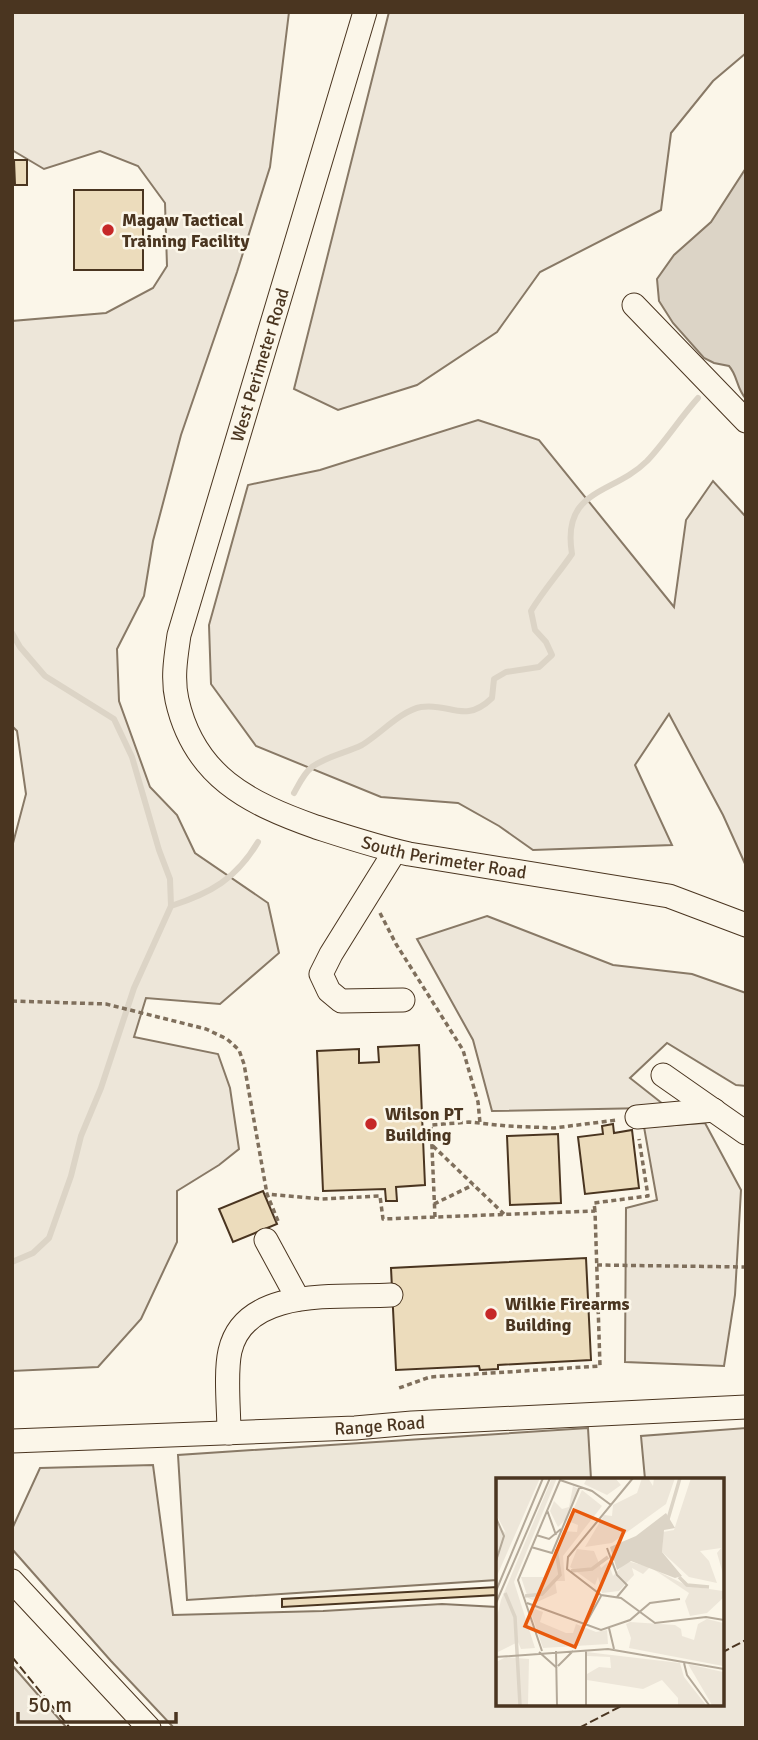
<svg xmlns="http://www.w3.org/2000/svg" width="758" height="1740" viewBox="0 0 758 1740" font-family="Signika,sans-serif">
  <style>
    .green { fill: #ede6d9; stroke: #887966; stroke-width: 2 }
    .parking { fill: #ede7d9; stroke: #887966; stroke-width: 2 }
    .water { fill: #dcd4c6; stroke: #887966; stroke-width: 2 }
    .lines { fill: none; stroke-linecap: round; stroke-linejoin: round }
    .stream { stroke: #dcd4c6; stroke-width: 6 }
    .building { fill: #ecdcbc; stroke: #4a3520; stroke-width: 2 }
    .minor-casing { stroke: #4a3520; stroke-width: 25 }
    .path { stroke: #7f6f5c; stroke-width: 3.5; stroke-dasharray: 5 3.5; stroke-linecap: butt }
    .minor { stroke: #fbf6e9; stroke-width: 23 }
    .fence { stroke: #4a3520; stroke-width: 2; stroke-dasharray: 9 3.5; stroke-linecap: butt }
    .poi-dot { fill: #c62828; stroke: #fbf6e9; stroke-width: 2.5 }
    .labels { text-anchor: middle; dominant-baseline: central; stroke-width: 5; stroke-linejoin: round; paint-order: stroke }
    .poi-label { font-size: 18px; font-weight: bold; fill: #4a3520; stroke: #fbf6e9; text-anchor: start }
    .street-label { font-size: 18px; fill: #4a3520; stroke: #fbf6e9 }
    .inset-river { fill: none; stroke: #dcd4c6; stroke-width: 3.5 }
    .inset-road { fill: none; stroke: #b4a999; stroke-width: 2 }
    .view { fill: #e8590c; fill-opacity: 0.15; stroke: #e8590c; stroke-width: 3.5 }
    .inset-edge { fill: none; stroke: #4a3520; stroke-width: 3.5 }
  </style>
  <rect width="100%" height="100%" fill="#fbf6e9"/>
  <!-- green -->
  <path class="green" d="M12 12H289L270 167 237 272 181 435 153 541 144 596 117 649 119 701 150 787 177 815 195 853 268 903 279 953 220 1004 146 998 134 1037 218 1054 230 1088 239 1149 219 1165 177 1191V1242L141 1319 98 1367 12 1371V847L26 794 17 731 12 726V321L106 313 153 288 167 266 165 203 138 166 100 151 44 169 12 150Z
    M389 12H746V53L713 81 671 133 661 210 540 272 497 332 417 385 338 410 294 389Z
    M478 420 539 440 674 607 686 520 713 481 746 517V866L723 815 669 714 635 765 672 845 533 850 499 826 458 803 381 797 256 746 211 684 209 625 248 485 320 470Z
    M487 916 613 965 692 974 746 993V1086L736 1085 667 1043 630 1078 663 1104 649 1108 492 1111 473 1040 417 939Z
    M705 1123 741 1190 735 1295 724 1366 625 1362 626 1208 657 1200 644 1127Z
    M746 1428V1728H174L111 1661 12 1549V1529L40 1468 153 1465 173 1615 323 1611 442 1604 497 1607V1703H721V1479H645L641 1436Z
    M12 1665 67 1728H12Z"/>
  <!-- parking -->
  <path class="parking" d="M588 1428 591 1479H497V1580L187 1600 178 1455Z"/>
  <!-- water -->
  <path class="water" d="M746 168V399C736 388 738 376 729 366L714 363 704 358 673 323 659 301 657 279 674 255 711 222Z"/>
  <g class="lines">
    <!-- stream -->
    <path class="stream" d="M12 633 20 647 45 676 114 719 132 757 159 850 170 879 171 906 134 988 101 1088 81 1136 71 1176 49 1238 33 1253 12 1262
      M294 793C299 784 304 773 312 767 327 756 346 753 362 745 379 735 402 710 421 707 450 702 464 725 492 698L494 679 506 672 539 667 552 655 546 642 535 630 531 611C543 591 559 573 572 554 561 488 613 495 647 461 665 442 680 418 698 398
      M171 906C211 893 236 879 258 842"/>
  </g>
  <!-- building -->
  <path class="building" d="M14 160H27V185H15Z
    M74 190H143V270H74Z
    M419 1045 425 1185 396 1187 397 1201H386L385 1189 323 1191 317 1051 359 1049V1063L379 1062 378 1047Z
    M613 1124 614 1133 632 1130 639 1188 585 1194 578 1137 603 1134 602 1126Z
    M558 1134 561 1203 510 1205 507 1136Z
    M263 1191 277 1224 233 1242 219 1209Z
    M586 1258 591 1360 498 1365V1369L480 1370 479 1366 396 1370 391 1268Z
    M497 1587V1595L282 1607V1599Z"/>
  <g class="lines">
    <!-- minor casing -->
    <g class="minor-casing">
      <g id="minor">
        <path id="s1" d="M365 12 179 635C176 656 172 678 177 700 194 776 248 803 316 827 347 837 377 847 409 854L669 896 746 925"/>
        <path d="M634 305 746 421"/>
        <path d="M395 851 331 954 321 974 329 991 341 1001 403 1000"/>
        <path d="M663 1075 746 1133"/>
        <path d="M637 1117 714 1110"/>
        <path d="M266 1240 298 1299"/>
        <path d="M229 1433C229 1410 225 1373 230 1351 245 1286 339 1298 391 1295"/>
        <path id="s2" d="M12 1441 355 1428 412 1423 746 1407"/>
        <path d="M12 1581 149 1728"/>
      </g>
    </g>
    <!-- path -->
    <path class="path" d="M380 913 396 944 463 1050 478 1102 480 1123
      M12 1001 106 1004 206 1029 227 1039 239 1050 244 1064 267 1194
      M433 1146 504 1214
      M434 1204 473 1185
      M595 1211 594 1203 648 1196 639 1139
      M435 1217 431 1125 469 1122 507 1126 554 1128 617 1120
      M278 1221 267 1194 321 1199 380 1196 383 1219 595 1211 600 1366 430 1377 399 1388
      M597 1265 746 1267"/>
    <!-- minor -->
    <use href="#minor" class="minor"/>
    <!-- fence -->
    <path class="fence" d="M721 1653 746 1640
      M12 1657 70 1728
      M579 1728 627 1703"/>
  </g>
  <!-- markers -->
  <g class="poi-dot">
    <circle cx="108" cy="230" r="7"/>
    <circle cx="371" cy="1124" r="7"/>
    <circle cx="491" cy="1314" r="7"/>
  </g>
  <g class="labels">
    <!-- poi labels -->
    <g class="poi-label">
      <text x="122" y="220">Magaw Tactical<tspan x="122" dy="21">Training Facility</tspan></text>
      <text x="385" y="1114">Wilson PT<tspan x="385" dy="21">Building</tspan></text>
      <text x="505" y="1304">Wilkie Firearms<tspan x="505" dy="21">Building</tspan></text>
    </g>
    <!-- street labels -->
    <g class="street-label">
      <text transform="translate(260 365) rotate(-73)">West Perimeter Road</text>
      <text stroke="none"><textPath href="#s1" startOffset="1046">South Perimeter Road</textPath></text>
      <text stroke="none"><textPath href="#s2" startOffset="368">Range Road</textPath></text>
    </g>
  </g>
  <!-- overview -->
  <g transform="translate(496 1478)">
    <rect width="228" height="228" fill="#fbf6e9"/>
    <path d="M0 0H44L0 100V46L10 55 0 36ZM56 0H61L18 104 39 170 25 171 22 164 2 174 0 143 5 122ZM91 0H119L125 7 111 17 88 6ZM146 0H152L157 8 158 0H179L170 26 116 65 89 69 108 37 116 38 117 27 141 15ZM195 0H227V96L221 75 225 70 204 73 213 83 221 105 193 99 166 74 167 54 178 52ZM77 8 82 11 69 42 62 49 54 33 58 23 66 31 73 29ZM86 12 106 28 67 78 69 103H59L61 115 41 124 32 120 25 99H50L67 53 81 54 82 47 72 43ZM81 71 98 73 105 90 112 84 117 98 131 83 154 89 147 96 136 90 138 97 123 113 106 115 102 99 99 107 74 89ZM157 91 192 108 227 113V120L211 135 194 138 189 123 193 115ZM39 131 47 134 44 144 70 155H77L80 146 100 154 111 152 112 166 47 170 35 135ZM211 141 227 145V188L133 170 135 160 130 146 134 144 179 147 185 151 186 158 198 162 202 146ZM90 174 184 185 188 199 210 227H182V220L166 202 147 211 91 202V196L103 189 115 190 114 179 91 178ZM10 179 33 181 32 227H0V184ZM192 186 227 194V227H216Z" fill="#ede6d9"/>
    <path d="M170 35 179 50 168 52 166 74 186 98 179 100 135 83 121 92 114 69 140 58Z" fill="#dcd4c6"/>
    <path class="inset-river" d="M172 41 184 0M75 93 96 91 112 79M183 99 191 107 213 109M9 115 19 139 24 227M29 118 46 116 64 97 60 71"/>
    <path class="inset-road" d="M137 0 72 79 71 91 105 117 125 120 159 145 210 139 228 142M51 32 60 57M0 40 8 58 0 83M40 57 53 61 65 51M35 69 56 75 84 8M111 70 121 97 131 107 121 119M0 113 47 0M0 125 54 0M31 125 105 152 134 142 154 125 184 121M89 147 105 118M113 150 118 171M46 173 22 102 64 2 96 13 115 27M60 173 61 227M43 174 61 190M0 179 112 171 228 191M188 185 191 197 213 227M62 188 77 173M90 227V173"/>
    <path class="view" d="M78 32 128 53 79 169 29 148Z"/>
    <rect width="228" height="228" class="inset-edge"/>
  </g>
  <!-- border -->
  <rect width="758" height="1740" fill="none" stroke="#4a3520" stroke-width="28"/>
  <!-- scale -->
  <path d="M18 1712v10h158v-10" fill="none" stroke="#4a3520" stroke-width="3.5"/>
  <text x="28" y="1712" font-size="21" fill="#4a3520" stroke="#fbf6e9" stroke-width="5" paint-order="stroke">50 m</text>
</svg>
